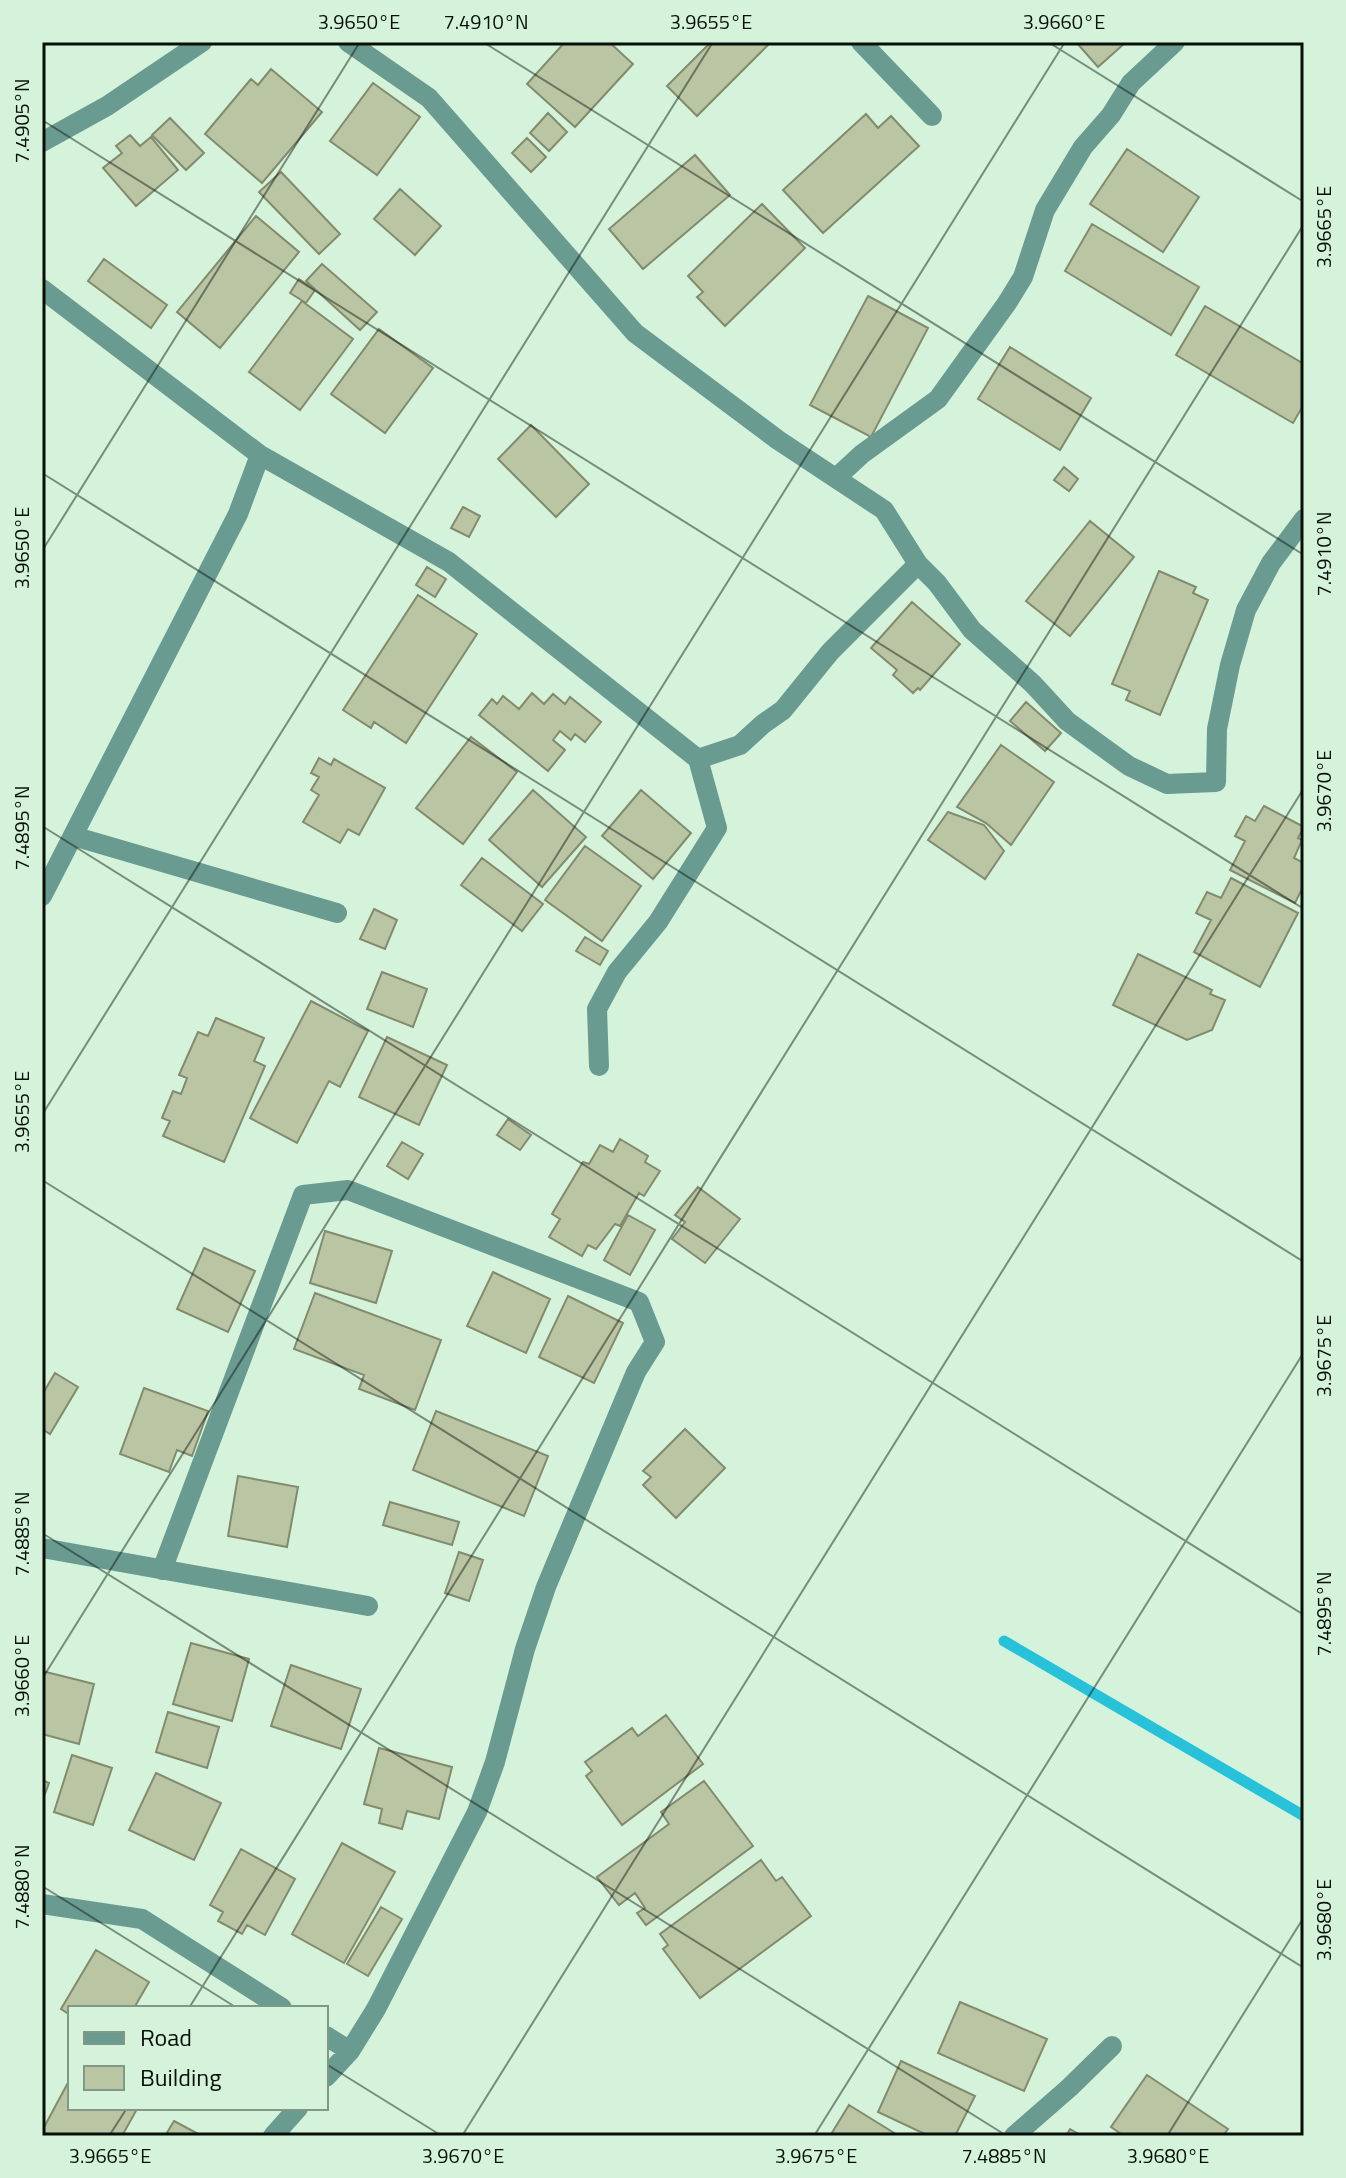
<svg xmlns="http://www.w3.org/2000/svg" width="1346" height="2178" viewBox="0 0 1346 2178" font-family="'Titillium Web',sans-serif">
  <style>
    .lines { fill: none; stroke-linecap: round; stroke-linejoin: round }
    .stream { stroke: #27c2d9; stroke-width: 11 }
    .building { fill: #bac5a4; stroke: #828c6d; stroke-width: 2 }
    .minor { stroke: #699b91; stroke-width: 20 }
    .ticks { fill: none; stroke: #060f08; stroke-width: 2; stroke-opacity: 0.45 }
    .neatline { fill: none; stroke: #060f08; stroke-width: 3 }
    .ticks-label { font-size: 20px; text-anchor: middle; fill: #060f08 }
  </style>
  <rect width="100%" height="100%" fill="#d4f3da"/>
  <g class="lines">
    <!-- stream -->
    <path class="stream" d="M1004 1641 1304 1816"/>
  </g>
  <!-- building -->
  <path class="building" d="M565 42H609L633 64 575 127 527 84Z
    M711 42H771L697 116 667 86Z
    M1076 42H1126L1098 67Z
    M271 69 322 112 262 183 205 134 251 79 258 85Z
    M373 83 420 117 377 175 330 141Z
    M548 113 567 132 549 151 530 133Z
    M866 114 878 128 891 116 919 146 823 233 783 190Z
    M170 118 204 153 186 170 152 135Z
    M130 135 140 146 151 137 178 170 136 206 103 168 122 153 116 146Z
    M527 138 546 157 531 172 512 153Z
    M1127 149 1199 197 1163 252 1090 204Z
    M695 155 730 195 643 269 609 229Z
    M281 172 340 234 319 254 259 192Z
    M400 189 441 226 415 255 374 219Z
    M762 204 805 248 725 326 697 297 703 292 688 276Z
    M256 216 299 252 220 348 177 312Z
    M1092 224 1199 287 1171 335 1065 271Z
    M104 259 167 305 151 328 88 281Z
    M322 264 377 312 360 330 306 281Z
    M299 279 315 290 306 303 290 293Z
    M868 296 928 328 871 437 810 405Z
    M302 301 353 339 300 410 249 372Z
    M1205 306 1304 364V404L1293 423 1176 355Z
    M379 329 433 368 385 433 331 394Z
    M1010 347 1091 398 1060 450 978 399Z
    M531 425 589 484 556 517 498 459Z
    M1064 467 1078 479 1069 491 1054 480Z
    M463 507 480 516 469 537 451 528Z
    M1090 521 1134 557 1070 636 1026 601Z
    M427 567 446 579 435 597 416 585Z
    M1159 571 1196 587 1193 593 1208 600 1160 715 1126 700 1130 691 1112 684Z
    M418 595 477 634 406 743 374 722 371 728 343 710Z
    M912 602 960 644 920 690 918 688 913 693 893 675 897 670 871 648Z
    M532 693 544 704 553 694 565 704 570 697 601 722 585 742 575 734 571 740 560 731 553 740 565 750 548 771 479 715 492 699 497 704 503 696 519 709Z
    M1026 702 1061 733 1045 751 1010 721Z
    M471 737 517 772 463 844 416 808Z
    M1001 745 1054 782 1011 845 986 823 957 807Z
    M319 758 331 765 334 759 385 788 359 835 348 829 340 843 303 822 319 795 311 790 319 777 311 773Z
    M533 790 586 837 542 887 489 840Z
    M641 790 691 833 653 879 602 836Z
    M1264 806 1304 827 1298 838 1302 840 1294 858 1304 863V885L1295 903 1230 870 1245 841 1235 836 1246 816 1255 821Z
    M948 812 984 825 1004 851 985 879 928 840Z
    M585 846 641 886 602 941 545 900Z
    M482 858 543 904 522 931 461 885Z
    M1231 878 1298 913 1260 987 1194 952 1211 920 1196 913 1207 892 1221 898Z
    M374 909 397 920 385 949 360 939Z
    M585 937 608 951 600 965 576 951Z
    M1138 954 1212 990 1210 994 1225 1000 1212 1030 1187 1040 1113 1005Z
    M382 972 427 989 413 1027 367 1009Z
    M311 1001 368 1031 340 1087 329 1081 297 1143 250 1118Z
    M216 1018 264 1038 254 1061 265 1066 224 1162 163 1136 170 1121 162 1118 173 1091 181 1094 187 1078 179 1075 198 1032 208 1036Z
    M387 1037 447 1065 419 1125 359 1097Z
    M508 1119 531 1135 520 1150 497 1135Z
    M620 1139 648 1156 645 1162 660 1171 644 1196 639 1193 620 1226 615 1224 596 1249 588 1245 582 1256 549 1237 560 1219 552 1214 583 1162 589 1164 600 1145 613 1152Z
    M402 1142 423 1154 408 1179 387 1166Z
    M698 1187 740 1219 705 1263 672 1239 685 1222 675 1215Z
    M628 1215 655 1230 630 1275 604 1260Z
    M325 1231 392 1251 376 1303 310 1283Z
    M204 1248 255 1271 228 1332 177 1309Z
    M493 1272 550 1299 526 1353 467 1326Z
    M315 1293 441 1340 415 1410 359 1389 364 1375 294 1349Z
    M568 1296 623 1323 594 1383 539 1357Z
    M55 1373 78 1387 50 1434 42 1429V1395Z
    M144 1388 208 1411 192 1456 177 1450 169 1472 120 1454Z
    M436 1411 548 1456 524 1516 413 1470Z
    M685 1429 725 1468 676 1518 643 1485 651 1477 643 1471Z
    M238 1476 298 1487 287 1547 228 1536Z
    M390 1502 459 1522 452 1545 383 1525Z
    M459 1552 483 1560 469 1601 445 1593Z
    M191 1643 249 1659 232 1721 173 1704Z
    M291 1665 361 1689 341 1749 271 1726Z
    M42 1671 94 1684 79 1744 42 1734Z
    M168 1712 219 1727 207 1768 156 1752Z
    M666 1715 703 1764 622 1825 586 1776 592 1771 585 1762 632 1728 638 1736Z
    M379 1748 452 1767 439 1819 407 1811 402 1829 379 1823 382 1809 364 1804Z
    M72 1755 112 1768 93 1825 54 1812Z
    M156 1773 221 1803 194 1860 129 1830Z
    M42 1780 49 1783 42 1802Z
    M704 1781 753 1846 646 1925 637 1913 645 1908 635 1893 619 1905 597 1877 669 1824 661 1812Z
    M342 1843 395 1872 344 1963 292 1934Z
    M241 1849 295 1879 265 1935 247 1925 242 1934 218 1921 223 1912 210 1905Z
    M761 1860 776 1881 782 1877 811 1916 700 1998 663 1949 668 1945 660 1934Z
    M381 1907 402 1919 368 1976 347 1964Z
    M96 1950 149 1982 134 2008H70V2015L61 2009Z
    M960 2002 1047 2039 1024 2091 938 2053Z
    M901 2061 975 2096 955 2136H929L878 2112Z
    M1147 2075 1228 2129 1223 2136H1124L1111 2127Z
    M70 2079V2108L137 2109 122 2136H50L42 2131Z
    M849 2105 899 2136H830Z
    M174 2121 202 2136H165Z
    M1070 2129 1082 2136H1066Z"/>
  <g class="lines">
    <!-- minor -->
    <path class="minor" d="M348 42 429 98 635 333 778 440 884 510 918 564 830 652 783 710 763 724 740 745 698 759
      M861 42 932 116
      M42 142 107 106 202 42
      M42 289 260 455 449 562 698 759 717 828 658 922 617 972 597 1009 599 1066
      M836 478 862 454 938 399 1007 303 1023 277 1045 210 1083 147 1111 115 1131 83 1175 42
      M918 564 937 583 972 630 1033 684 1067 721 1129 766 1167 784 1216 782 1217 729 1230 665 1246 610 1271 563 1304 519
      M73 836 337 913
      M42 896 238 514 260 455
      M42 1548 368 1606
      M162 1570 303 1195 348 1190 639 1302 655 1342 636 1372 546 1587 525 1649 495 1762 477 1812 376 2009 350 2051 326 2077
      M42 1904 142 1919 282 2008
      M326 2036 350 2051
      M273 2136 298 2108
      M1014 2136 1069 2088 1112 2046"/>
  </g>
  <!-- ticks -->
  <path class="ticks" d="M483 42 1304 555M1048 42 1304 202M42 120 1304 909M42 473 1304 1262M42 551 360 42M42 826 1304 1615M42 1115 713 42M42 1180 1304 1968M42 1533 1007 2136M42 1679 1065 42M42 1886 237 2008M189 2008 1304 224M326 2064 442 2136M109 2136 127 2108M462 2136 1304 788M814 2136 1304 1352M1167 2136 1304 1917"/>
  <!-- border -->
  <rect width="1346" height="2178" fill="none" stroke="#d4f3da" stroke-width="88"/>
  <!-- legend -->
  <rect x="68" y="2006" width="260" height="104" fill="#d4f3da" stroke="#829886" stroke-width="2"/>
  <rect x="84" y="2032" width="40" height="12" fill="#699b91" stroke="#829886" stroke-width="2"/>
  <text x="140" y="2046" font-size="24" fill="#060f08">Road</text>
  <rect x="84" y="2066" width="40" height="24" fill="#bac5a4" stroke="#829886" stroke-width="2"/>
  <text x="140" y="2086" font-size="24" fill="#060f08">Building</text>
  <rect x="44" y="44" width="1258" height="2090" class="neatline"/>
  <g class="ticks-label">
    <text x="359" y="29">3.9650°E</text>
    <text x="486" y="29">7.4910°N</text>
    <text x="711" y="29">3.9655°E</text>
    <text x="1064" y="29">3.9660°E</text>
    <text transform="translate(22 121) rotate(-90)" y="7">7.4905°N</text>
    <text transform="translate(1324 227) rotate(-90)" y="7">3.9665°E</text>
    <text transform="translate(22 548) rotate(-90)" y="7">3.9650°E</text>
    <text transform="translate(1324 554) rotate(-90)" y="7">7.4910°N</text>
    <text transform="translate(1324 791) rotate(-90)" y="7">3.9670°E</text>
    <text transform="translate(22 828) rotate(-90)" y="7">7.4895°N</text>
    <text transform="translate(22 1112) rotate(-90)" y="7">3.9655°E</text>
    <text transform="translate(1324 1356) rotate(-90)" y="7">3.9675°E</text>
    <text transform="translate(22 1534) rotate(-90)" y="7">7.4885°N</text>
    <text transform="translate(1324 1614) rotate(-90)" y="7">7.4895°N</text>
    <text transform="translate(22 1676) rotate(-90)" y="7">3.9660°E</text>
    <text transform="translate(22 1887) rotate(-90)" y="7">7.4880°N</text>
    <text transform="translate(1324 1920) rotate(-90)" y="7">3.9680°E</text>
    <text x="110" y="2163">3.9665°E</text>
    <text x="463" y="2163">3.9670°E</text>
    <text x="816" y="2163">3.9675°E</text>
    <text x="1004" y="2163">7.4885°N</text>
    <text x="1168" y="2163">3.9680°E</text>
  </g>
</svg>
